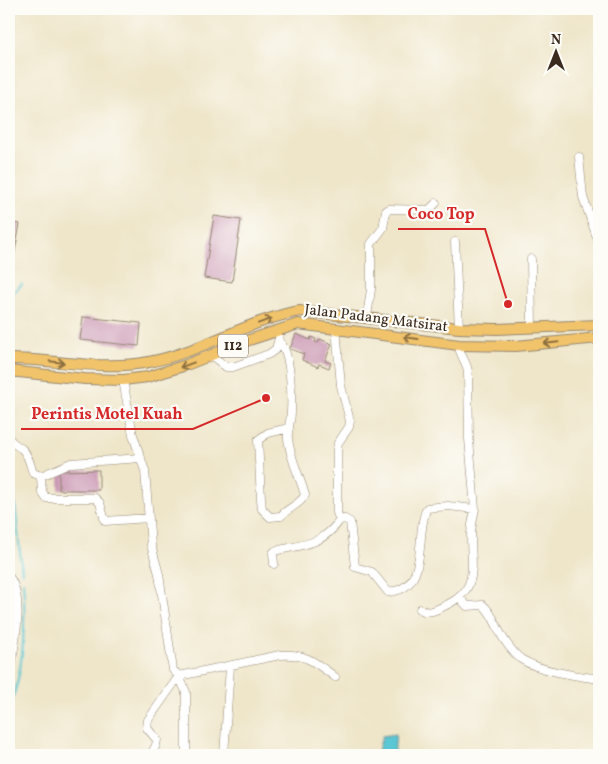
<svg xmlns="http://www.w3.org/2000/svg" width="608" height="764" viewBox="0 0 608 764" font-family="Vollkorn,serif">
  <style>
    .water { fill: #5bc7d4; stroke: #4b7879 }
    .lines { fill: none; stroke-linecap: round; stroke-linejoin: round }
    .stream { stroke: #5bc7d4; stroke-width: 2 }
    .building { fill: #c994b2 }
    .minor-casing { stroke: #958874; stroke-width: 9 }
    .major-casing { stroke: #958874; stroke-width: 12 }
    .minor { stroke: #fff; stroke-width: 8 }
    .major { stroke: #f1c36a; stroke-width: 10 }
    .oneway { stroke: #8d6f40 }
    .labels { text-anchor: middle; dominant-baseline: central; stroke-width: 4.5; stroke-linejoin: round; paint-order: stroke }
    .shield { fill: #fdfcf7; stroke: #75695f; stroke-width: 1 }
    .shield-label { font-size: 14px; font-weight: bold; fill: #3b2a1e }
    .street-label { font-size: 15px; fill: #3b2a1e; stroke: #fdfcf7 }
    .leader { fill: none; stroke: #d62828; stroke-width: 2 }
    .callout-dot { fill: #d62828; stroke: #fdfcf7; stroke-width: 2 }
    .callout-label { font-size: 16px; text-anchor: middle; font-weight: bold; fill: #d62828; stroke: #fdfcf7; stroke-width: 4.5; stroke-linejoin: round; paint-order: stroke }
  </style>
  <rect width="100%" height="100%" fill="#fdfcf7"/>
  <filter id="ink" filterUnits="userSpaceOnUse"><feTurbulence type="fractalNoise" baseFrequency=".02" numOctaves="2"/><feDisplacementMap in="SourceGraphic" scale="10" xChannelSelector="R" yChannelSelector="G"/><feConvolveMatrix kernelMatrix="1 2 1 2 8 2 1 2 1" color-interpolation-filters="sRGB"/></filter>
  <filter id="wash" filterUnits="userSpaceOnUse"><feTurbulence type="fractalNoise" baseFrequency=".0096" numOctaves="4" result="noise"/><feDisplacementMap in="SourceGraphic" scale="20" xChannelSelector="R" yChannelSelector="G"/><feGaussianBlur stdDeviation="1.12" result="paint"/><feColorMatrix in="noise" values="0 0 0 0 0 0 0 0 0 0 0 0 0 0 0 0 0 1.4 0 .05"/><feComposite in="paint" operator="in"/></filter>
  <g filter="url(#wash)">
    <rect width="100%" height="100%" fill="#efe6ca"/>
    <!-- water -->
    <path class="water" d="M396 734 394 755H377L382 736Z"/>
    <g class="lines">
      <!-- stream -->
      <path class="stream" d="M9 297 22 284
        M9 443 22 573
        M9 705C24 679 26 613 23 582"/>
    </g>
    <g id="blocks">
      <!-- building -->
      <path class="building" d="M214 216 241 220 232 282 204 278Z
        M9 222 20 224 11 273 9 272Z
        M83 317 141 323 139 346 80 340Z
        M296 334 310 340 311 337 316 339 315 342 318 343 320 339 332 344 325 361 331 363 329 368 319 364 318 367 302 360 304 354 290 349Z
        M99 470V490H59V471Z"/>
    </g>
  </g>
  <g filter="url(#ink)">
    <use href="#blocks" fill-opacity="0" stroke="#958874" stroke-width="1"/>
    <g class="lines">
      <!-- minor casing -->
      <g class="minor-casing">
        <path id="minor" d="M579 157 583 197 599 243
          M455 242 459 328
          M531 259 532 328
          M367 317 371 289V244L383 228 386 211 389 209 429 210 436 203
          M336 328 341 386 350 421 349 427 338 443 337 449V513L340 520 345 519 350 522 355 567 372 572 388 592C431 590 414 534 427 508L448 506 475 509 469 439 468 371C466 360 459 355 459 345
          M279 341C291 351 292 396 291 412 291 421 287 430 288 439 290 458 300 477 305 495 300 505 289 507 281 516L270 517 262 509 261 499 258 440 268 433 289 428
          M211 355 226 367H233L269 354 276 349 279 338
          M123 380 133 435 145 471 151 545 159 574 173 670 179 676 186 692V755
          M9 438C12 444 17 445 22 449 29 455 30 465 33 473L41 476 71 463 141 458
          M41 476 42 492 46 498H95L100 503 105 521 149 518
          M274 564 273 553 275 551C304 544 321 546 340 520
          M9 577C26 597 13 652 9 678
          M459 597 467 606 483 605C494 614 497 630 505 641 510 648 514 654 521 659 539 671 577 676 599 679
          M420 609C427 614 434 611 442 607 480 591 471 569 471 536 471 527 473 518 475 509
          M151 755 156 745 157 740 147 728 148 720 179 676 280 655C305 653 315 662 335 677
          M224 755 230 667"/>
      </g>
      <!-- major casing -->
      <g class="major-casing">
        <path id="major" d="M9 359C55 359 102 371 149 362 199 353 248 320 300 311L459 328 497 329 599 325
          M9 371 85 379 123 380 148 377 186 365 249 340 298 324 459 345 516 346 599 338"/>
      </g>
      <!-- minor -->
      <use href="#minor" class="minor"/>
      <!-- major -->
      <use href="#major" class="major"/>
    </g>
    <!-- one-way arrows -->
    <defs><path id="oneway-shaft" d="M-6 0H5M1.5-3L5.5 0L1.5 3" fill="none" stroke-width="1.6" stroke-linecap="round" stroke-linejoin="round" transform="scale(1.25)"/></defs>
    <g class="oneway">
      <use href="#oneway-shaft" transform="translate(265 321) rotate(-20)"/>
      <use href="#oneway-shaft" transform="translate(411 338) rotate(-172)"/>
      <use href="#oneway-shaft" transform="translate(551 343) rotate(174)"/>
      <use href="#oneway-shaft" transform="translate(57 362) rotate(6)"/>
      <use href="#oneway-shaft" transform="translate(187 365) rotate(160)"/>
    </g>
  </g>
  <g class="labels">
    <!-- shield labels -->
    <rect class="shield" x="218" y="334.5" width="30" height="23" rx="4"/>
    <g class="shield-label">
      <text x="233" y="346">112</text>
    </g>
    <!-- street labels -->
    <g class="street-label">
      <text transform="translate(376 319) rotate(7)">Jalan Padang Matsirat</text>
    </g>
  </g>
  <!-- callouts -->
  <path class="leader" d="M508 304L485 229H398M266 398L193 429H21"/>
  <g class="callout-dot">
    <circle cx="508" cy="304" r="5"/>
    <circle cx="266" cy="398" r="5"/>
  </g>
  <g class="callout-label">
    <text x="441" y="219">Coco Top</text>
    <text x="107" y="419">Perintis Motel Kuah</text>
  </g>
  <!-- margin -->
  <rect width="608" height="764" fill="none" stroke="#fdfcf7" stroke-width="30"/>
  <!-- north arrow -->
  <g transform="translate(556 52)" stroke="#fdfcf7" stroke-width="4" paint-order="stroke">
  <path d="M0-4L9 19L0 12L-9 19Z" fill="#3b2a1e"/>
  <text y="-8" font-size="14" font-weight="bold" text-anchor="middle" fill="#3b2a1e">N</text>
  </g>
</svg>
